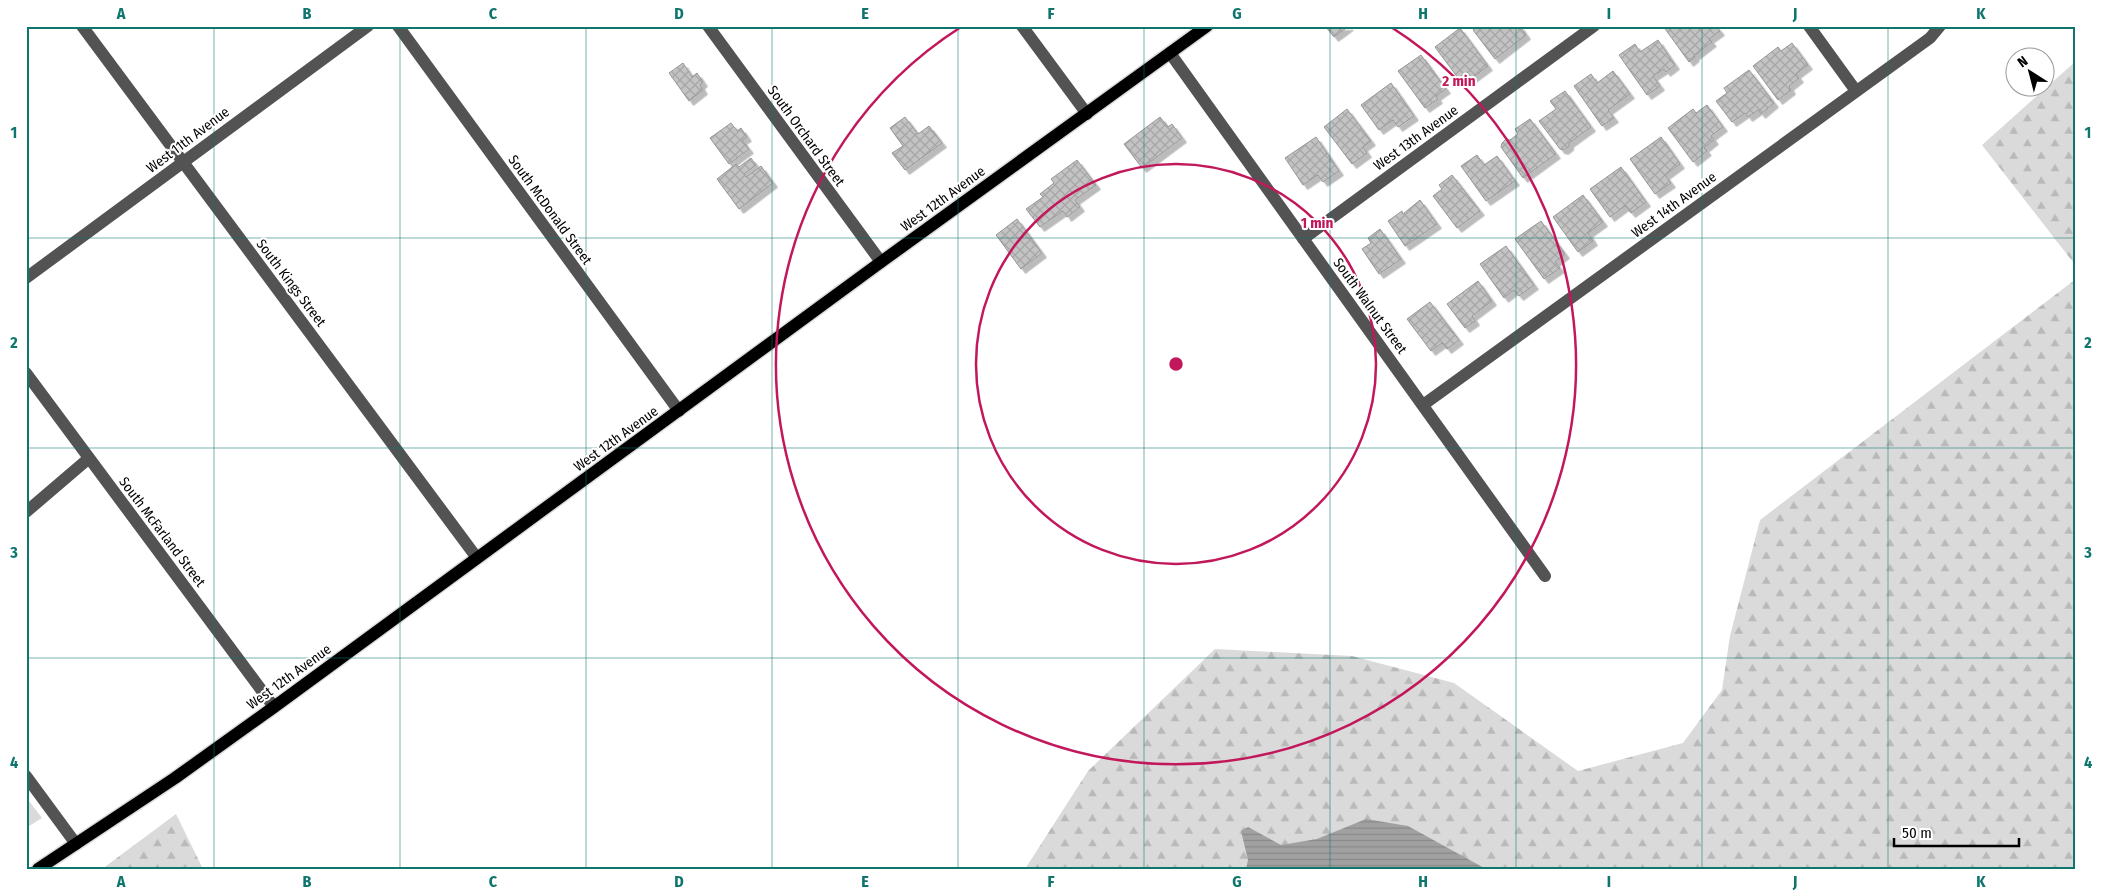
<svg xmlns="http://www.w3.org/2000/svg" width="2102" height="895" viewBox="0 0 2102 895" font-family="'Fira Sans Condensed',sans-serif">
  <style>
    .forest { fill: url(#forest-firs) }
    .park { fill: #dadada }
    .water { fill: url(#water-rules) }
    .building { fill: url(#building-cross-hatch); stroke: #979797; filter: url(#shadow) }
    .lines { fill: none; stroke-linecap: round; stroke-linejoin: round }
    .major-casing { stroke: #dbdbdb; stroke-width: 15 }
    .minor { stroke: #535353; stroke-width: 12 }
    .major { stroke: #000; stroke-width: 12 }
    .grid { fill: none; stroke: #0f766e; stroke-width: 1; stroke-opacity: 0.55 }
    .ring { fill: none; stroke: #c2185b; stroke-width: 2.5 }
    .labels { text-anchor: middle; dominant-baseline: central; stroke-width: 4; stroke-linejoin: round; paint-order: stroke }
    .street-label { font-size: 14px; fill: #000; stroke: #fff }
    .centre { fill: #c2185b; stroke: #fff; stroke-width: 2.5 }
    .ring-label { font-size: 15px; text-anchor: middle; font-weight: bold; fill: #c2185b; stroke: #fff; stroke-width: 4; stroke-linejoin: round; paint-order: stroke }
    .neatline { fill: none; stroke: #0f766e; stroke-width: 2 }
    .grid-label { font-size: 16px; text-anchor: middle; font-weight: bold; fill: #0f766e }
  </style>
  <defs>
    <pattern id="forest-firs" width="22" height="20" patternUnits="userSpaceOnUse" patternTransform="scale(1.25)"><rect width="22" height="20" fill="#dadada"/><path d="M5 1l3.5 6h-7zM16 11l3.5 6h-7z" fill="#b9b9b9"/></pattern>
    <pattern id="water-rules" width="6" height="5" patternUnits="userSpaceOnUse" patternTransform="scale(1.25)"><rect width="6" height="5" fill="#a1a1a1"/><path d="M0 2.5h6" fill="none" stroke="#898989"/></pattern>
    <pattern id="building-cross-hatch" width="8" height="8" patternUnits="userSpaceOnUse" patternTransform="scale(1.25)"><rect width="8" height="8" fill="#c3c3c3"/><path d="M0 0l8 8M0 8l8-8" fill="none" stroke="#a6a6a6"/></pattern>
    <filter id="shadow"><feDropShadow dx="4.5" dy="4.5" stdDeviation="0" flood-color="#0004"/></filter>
  </defs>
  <rect width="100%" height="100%" fill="#fff"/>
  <!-- forest -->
  <path class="forest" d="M2076 61V266L1982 145Z
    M2076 279V869H1025L1088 771 1215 649 1352 656 1454 683 1578 771 1683 743 1722 690 1730 636 1760 520Z
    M176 814 203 869H102Z"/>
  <!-- park -->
  <path class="park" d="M26 797 42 818 26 828Z"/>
  <!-- water -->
  <path class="water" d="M1366 819 1408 826 1486 869H1246L1248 860 1241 831 1248 827 1281 845 1317 839Z"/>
  <!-- building -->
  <path class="building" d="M1325 26H1349L1334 37Z
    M1479 26H1520L1526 35 1495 59 1473 30Z
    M1663 26H1716L1720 31 1709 39 1712 42 1694 56 1695 57 1689 62Z
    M1460 28 1488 66 1472 78 1467 72 1458 78 1435 47Z
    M1658 40 1675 65 1666 72 1664 69 1653 76 1660 86 1647 95 1619 55 1635 44 1640 52Z
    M1792 43 1808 65 1796 74 1799 78 1789 86 1791 90 1778 100 1753 66 1778 47 1781 51Z
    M1421 55 1446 89 1436 96 1438 99 1425 108 1398 71Z
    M683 63 692 77 697 73 703 82 700 85 703 90 689 101 669 73Z
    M1749 70 1774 103 1761 114 1758 110 1748 117 1745 113 1732 122 1716 101 1727 93 1724 88Z
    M1613 71 1630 94 1608 110 1614 118 1602 126 1574 86 1591 74 1597 83Z
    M1391 83 1414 116 1398 127 1393 120 1379 130 1361 105Z
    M1565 91 1591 127 1569 143V146L1564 150 1560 149 1539 121 1556 109 1550 101Z
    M1707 105 1723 127 1711 136 1714 140 1704 148 1707 151 1693 162 1668 128 1693 109 1696 113Z
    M1347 109 1371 141 1363 147 1367 153 1352 164 1324 127Z
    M905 117 918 134 929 126 942 143 905 170 892 153 903 146 890 128Z
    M1160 117 1168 127 1172 124 1182 138 1142 168 1124 144Z
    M1530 119 1556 154 1523 178 1501 147 1502 143 1506 139 1510 140 1518 134 1515 129Z
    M731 123 737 131 741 128 747 137 742 140 749 149 729 164 710 138Z
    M1316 137 1339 171 1323 182 1318 175 1303 185 1285 158Z
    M1661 137 1680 164 1665 175 1671 183 1655 194 1630 159Z
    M1477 155 1484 165 1497 156 1515 181 1486 201 1461 166Z
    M751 158 756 165 744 174 746 177 761 166 773 183 739 209 717 179 736 164 739 167Z
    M1077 160 1096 185 1075 200 1080 207 1067 217 1063 211 1040 227 1026 209 1043 197 1040 194 1054 183 1051 179Z
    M1621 167 1646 202 1631 213 1625 206 1610 217 1590 189Z
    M1452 175 1480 211 1457 228 1433 196 1442 189 1439 185Z
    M1583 195 1603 222 1588 233 1593 241 1578 252 1553 217Z
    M1420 200 1437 224 1405 246 1388 221 1402 211 1403 214Z
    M1017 219 1042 253 1021 269 996 235Z
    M1541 221 1565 254 1555 262 1560 268 1544 279 1515 239Z
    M1380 229 1401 259 1379 274 1362 249 1371 243 1368 238Z
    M1506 246 1534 285 1519 296 1514 290 1504 298 1480 264Z
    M1478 281 1492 301 1472 316 1475 321 1465 328 1447 304Z
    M1430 302 1459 340 1447 349 1442 343 1431 351 1407 319Z"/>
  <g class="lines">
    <!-- major casing -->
    <g class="major-casing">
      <path id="major" d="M38 869 175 778 274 707 881 262 1207 26"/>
    </g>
    <!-- minor -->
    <path class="minor" d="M82 26 477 558
      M398 26 679 411
      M708 26 881 262
      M1022 26 1087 114
      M1809 26 1856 91
      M1170 53 1545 576
      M1303 239 1594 26
      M26 278 368 26
      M26 373 274 707
      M1423 405 1930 38 1940 26
      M26 512 88 459
      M26 776 76 844"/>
    <!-- major -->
    <use href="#major" class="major"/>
  </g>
  <!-- grid -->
  <path class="grid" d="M214 26V869M400 26V869M586 26V869M772 26V869M958 26V869M1144 26V869M1330 26V869M1516 26V869M1702 26V869M1888 26V869M26 238H2076M26 448H2076M26 658H2076"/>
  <!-- distance rings -->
  <g class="ring">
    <circle cx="1176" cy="364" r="200"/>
    <path d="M1391 27A400 400 0 1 1 961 27"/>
  </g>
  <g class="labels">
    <!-- street labels -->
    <g class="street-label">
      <text transform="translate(806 136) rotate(54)">South Orchard Street</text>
      <text transform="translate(1416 138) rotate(-36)">West 13th Avenue</text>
      <text transform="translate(188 140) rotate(-37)">West 11th Avenue</text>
      <text transform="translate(943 199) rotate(-36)">West 12th Avenue</text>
      <text transform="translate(1674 205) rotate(-36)">West 14th Avenue</text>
      <text transform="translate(550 210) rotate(54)">South McDonald Street</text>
      <text transform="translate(291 283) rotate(53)">South Kings Street</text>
      <text transform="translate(1370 306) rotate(54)">South Walnut Street</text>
      <text transform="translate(616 439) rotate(-36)">West 12th Avenue</text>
      <text transform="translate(162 532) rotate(53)">South McFarland Street</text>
      <text transform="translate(289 677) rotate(-36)">West 12th Avenue</text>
    </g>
  </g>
  <circle cx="1176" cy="364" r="8" class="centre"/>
  <g class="ring-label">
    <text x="1459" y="86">2 min</text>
    <text x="1317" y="228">1 min</text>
  </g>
  <!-- border -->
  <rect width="2102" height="895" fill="none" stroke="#ffffff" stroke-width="55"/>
  <!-- north arrow -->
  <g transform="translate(2030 72) rotate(324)"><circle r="24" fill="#ffffff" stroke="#999999"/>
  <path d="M0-4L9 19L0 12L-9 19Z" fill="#000000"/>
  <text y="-8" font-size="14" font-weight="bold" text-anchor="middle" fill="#000000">N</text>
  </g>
  <!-- scale -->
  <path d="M1894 838v8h125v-8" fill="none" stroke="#000000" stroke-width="2.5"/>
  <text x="1902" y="838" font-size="15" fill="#000000" stroke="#ffffff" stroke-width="4" paint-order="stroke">50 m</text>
  <rect x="28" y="28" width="2046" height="840" class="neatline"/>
  <g class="grid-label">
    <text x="121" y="19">A</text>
    <text x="307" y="19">B</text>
    <text x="493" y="19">C</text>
    <text x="679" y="19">D</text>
    <text x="865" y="19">E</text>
    <text x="1051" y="19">F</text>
    <text x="1237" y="19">G</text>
    <text x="1423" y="19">H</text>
    <text x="1609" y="19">I</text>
    <text x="1795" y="19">J</text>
    <text x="1981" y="19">K</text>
    <text x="14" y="138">1</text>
    <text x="2088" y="138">1</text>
    <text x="14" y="348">2</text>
    <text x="2088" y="348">2</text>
    <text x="14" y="558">3</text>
    <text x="2088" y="558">3</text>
    <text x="14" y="768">4</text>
    <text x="2088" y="768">4</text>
    <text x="121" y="887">A</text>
    <text x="307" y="887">B</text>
    <text x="493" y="887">C</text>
    <text x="679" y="887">D</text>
    <text x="865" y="887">E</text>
    <text x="1051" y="887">F</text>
    <text x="1237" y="887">G</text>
    <text x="1423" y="887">H</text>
    <text x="1609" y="887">I</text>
    <text x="1795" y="887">J</text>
    <text x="1981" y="887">K</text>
  </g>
</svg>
